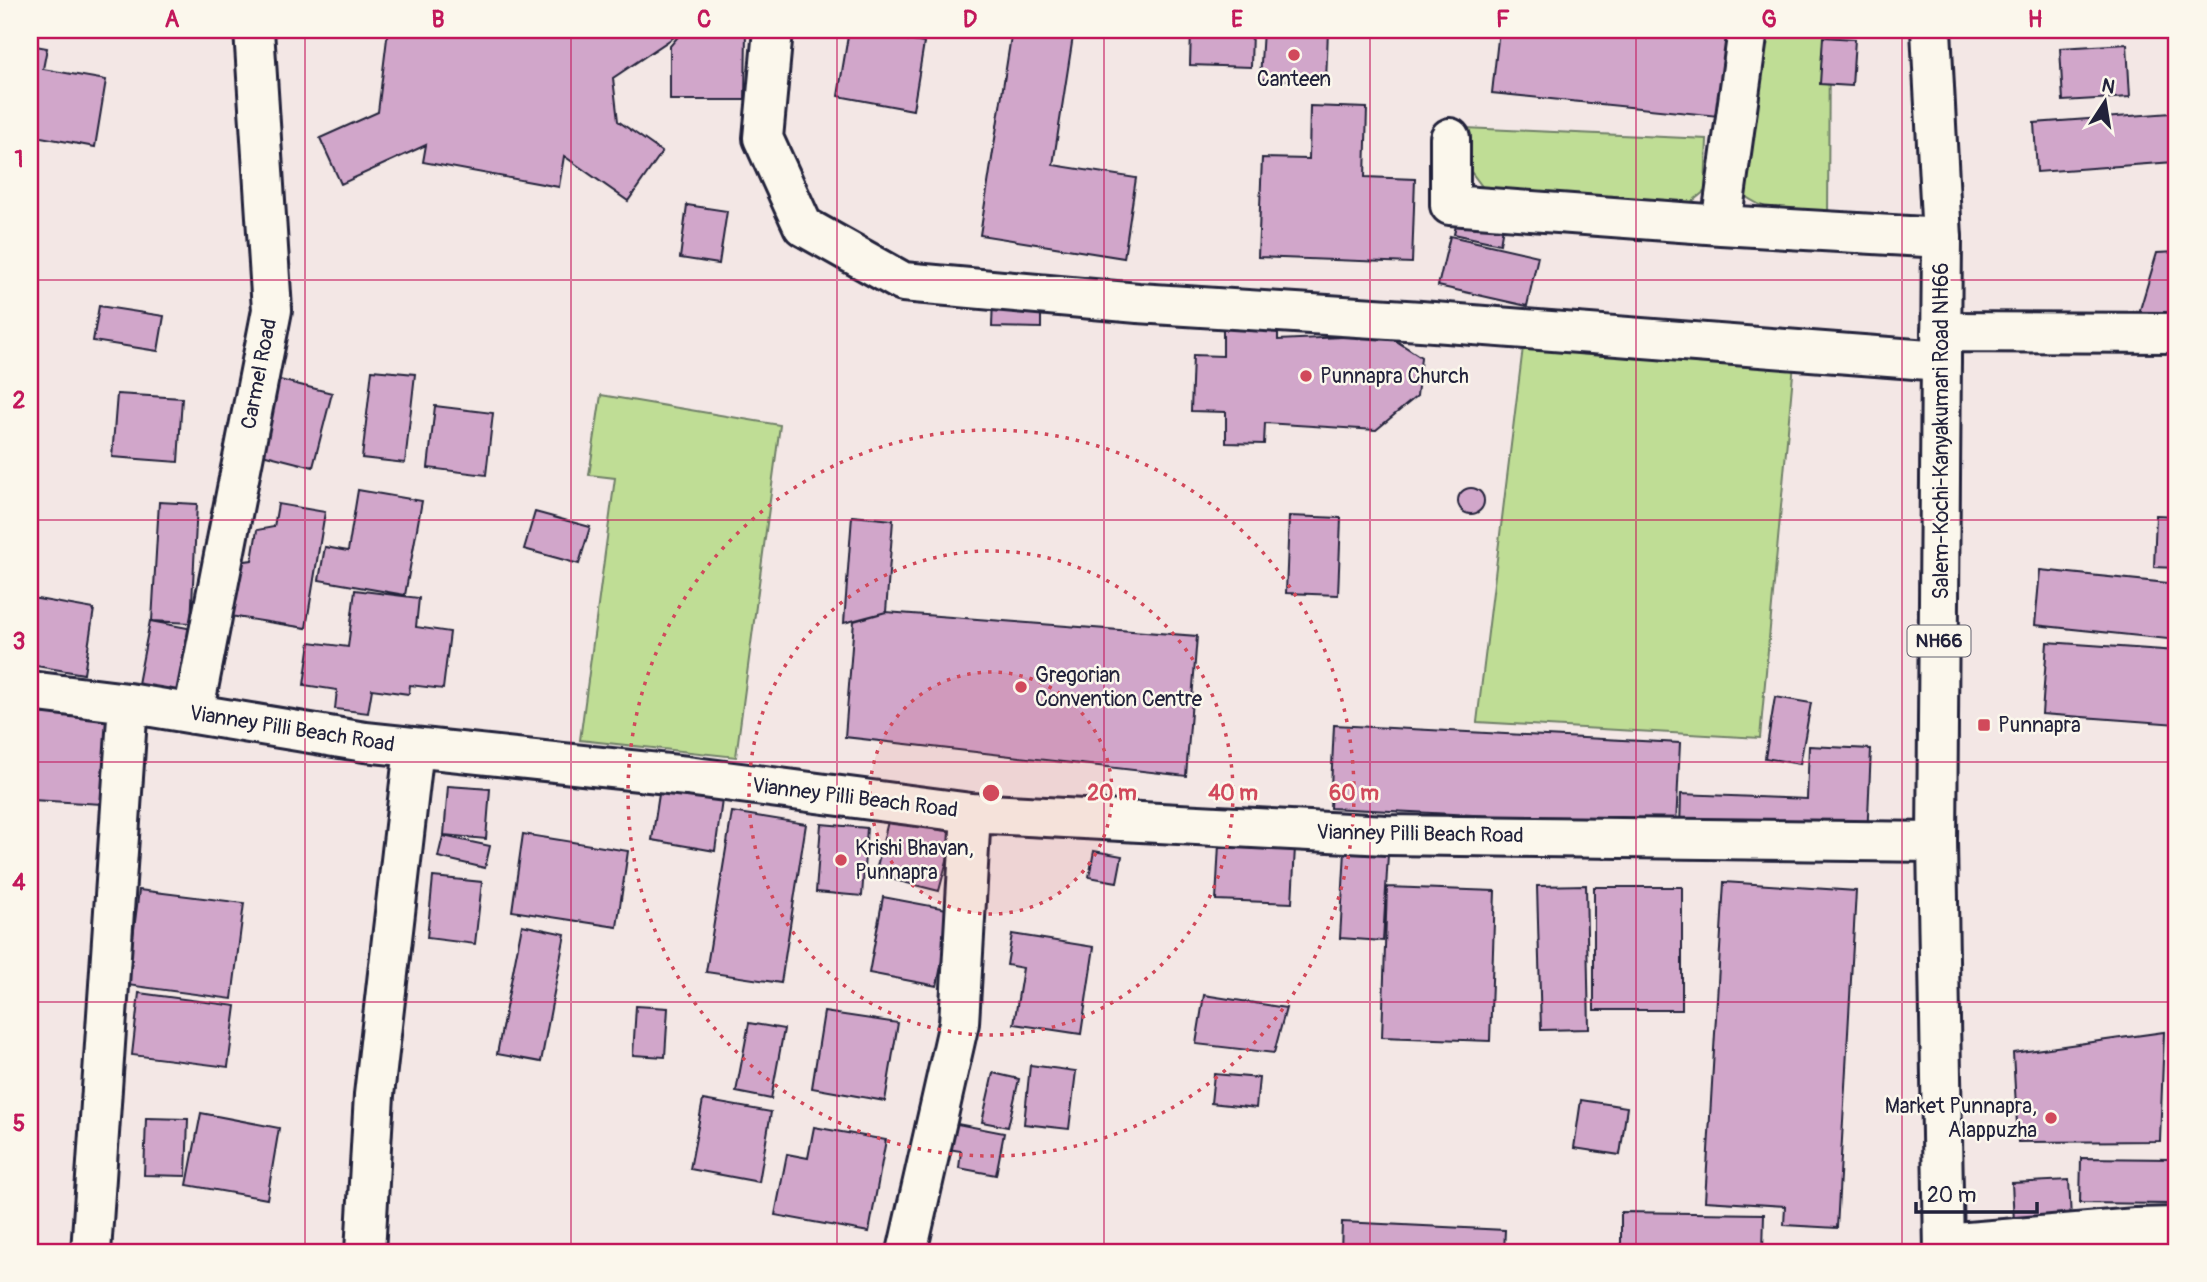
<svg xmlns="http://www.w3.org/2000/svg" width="2207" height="1282" viewBox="0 0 2207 1282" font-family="Pangolin,sans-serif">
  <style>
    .green { fill: #bfdd95; stroke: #708068; stroke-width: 2 }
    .building { fill: #d1a6ca; stroke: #22223b; stroke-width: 2 }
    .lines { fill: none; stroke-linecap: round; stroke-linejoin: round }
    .minor-casing { stroke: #22223b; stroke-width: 44 }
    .highway-casing { stroke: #22223b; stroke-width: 44 }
    .minor { stroke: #fbf7ec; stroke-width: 38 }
    .highway { stroke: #fbf7ec; stroke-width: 38 }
    .grid { fill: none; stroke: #c2185b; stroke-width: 2; stroke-opacity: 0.55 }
    .ring { fill: none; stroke: #d1495b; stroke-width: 3.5; stroke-dasharray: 3.5 7 }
    .poi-dot { fill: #d1495b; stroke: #fbf7ec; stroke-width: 2.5 }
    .labels { text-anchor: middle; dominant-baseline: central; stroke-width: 5; stroke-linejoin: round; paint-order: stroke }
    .shield { fill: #fbf7ec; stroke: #636270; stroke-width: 2 }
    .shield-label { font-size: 19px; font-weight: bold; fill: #22223b }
    .poi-label { font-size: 21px; fill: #22223b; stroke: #fbf7ec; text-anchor: start }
    .street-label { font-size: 21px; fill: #22223b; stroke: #fbf7ec }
    .centre { fill: #d1495b; stroke: #fbf7ec; stroke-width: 3.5 }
    .ring-label { font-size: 21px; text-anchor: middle; font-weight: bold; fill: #d1495b; stroke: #fbf7ec; stroke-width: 5; stroke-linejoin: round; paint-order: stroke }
    .neatline { fill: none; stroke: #c2185b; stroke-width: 2.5 }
    .grid-label { font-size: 23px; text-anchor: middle; font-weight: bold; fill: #c2185b }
  </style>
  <rect width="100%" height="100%" fill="#f3e7e5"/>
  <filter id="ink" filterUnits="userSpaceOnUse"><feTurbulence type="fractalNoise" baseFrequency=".0143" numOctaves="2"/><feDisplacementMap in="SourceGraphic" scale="14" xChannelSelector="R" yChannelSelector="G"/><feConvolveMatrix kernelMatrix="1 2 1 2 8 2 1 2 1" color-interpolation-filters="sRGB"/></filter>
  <g filter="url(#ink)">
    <!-- green -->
    <path class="green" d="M1763 30H1829L1828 223C1798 217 1767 213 1742 194Z
      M1465 128 1707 139 1705 191 1679 212 1484 189 1463 161Z
      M1524 339 1794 363 1760 738 1477 722Z
      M601 395 780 425 736 757 580 740 615 478 589 475Z"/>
    <!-- building -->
    <path class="building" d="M388 30H675L677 35 613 78 618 121 662 152 628 201 564 156 559 187 423 162 426 145 341 184 320 138 378 112Z
      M695 30H746L745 100H670V46L682 32H695Z
      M849 30 924 43 913 110 838 96Z
      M1012 30H1074L1053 165 1136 178 1124 258 980 235Z
      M1191 30H1252L1251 67 1190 65Z
      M1263 30H1328L1326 82 1260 79Z
      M1499 30H1738L1728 117 1492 93Z
      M1823 37 1855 39 1852 86 1820 84Z
      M2127 44 2130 97 2063 101 2060 48Z
      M30 45 47 48 43 69 106 80 95 147 30 135 32 94H30Z
      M1310 106 1367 108 1365 177 1415 179 1412 263 1258 257 1262 158 1309 159Z
      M2171 113 2174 162 2037 172 2034 123Z
      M687 205 727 211 719 264 680 258Z
      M1459 212 1504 221 1500 244 1454 234Z
      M1450 236 1538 256 1527 306 1438 286Z
      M2177 252V312L2139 313 2157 253Z
      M993 298 1041 299V328L992 327Z
      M99 306 164 316 158 351 93 341Z
      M1278 320V340L1387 335 1421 357 1417 396 1376 430 1265 423 1264 444 1226 443V412L1191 411 1193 355 1223 356V321Z
      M372 370 415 374 405 463 362 458Z
      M276 379 332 393 313 467 258 453Z
      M117 394 182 398 178 462 112 457Z
      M435 406 493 413 486 475 428 468Z
      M1458 501a13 13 0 1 1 26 0a13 13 0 1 1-26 0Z
      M358 490 422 501 405 595 319 580 325 547 348 551Z
      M159 502 197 504 191 623 152 621Z
      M278 504 325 512 306 628 230 616 238 562 252 560 257 530 274 527Z
      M535 512 590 527 579 564 524 549Z
      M2156 515 2177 516V568L2154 567Z
      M852 516 893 520 886 612 844 623Z
      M1289 516 1341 518 1338 595 1286 593Z
      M2040 570 2177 584V640L2035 625Z
      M355 590 419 598 416 627 450 632 443 689 410 685 409 694 372 689 368 713 335 709 337 690 304 685 310 642 348 647Z
      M32 598 94 609 84 674 30 665Z
      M886 612 1197 636 1186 776 845 737 854 621Z
      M150 621 193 629 180 697 137 689Z
      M2047 642 2177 651V724L2042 714Z
      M1775 697 1811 703 1800 764 1765 758Z
      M38 713 108 718 102 804 32 800Z
      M1334 725 1680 743 1676 825 1330 808Z
      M1809 746 1871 749 1867 838 1680 829 1681 794 1807 799Z
      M661 781 723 793 715 851 652 840Z
      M448 786 490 789 486 839 444 835Z
      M732 812 806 824 781 983 706 972Z
      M890 813 955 830 939 891 875 875Z
      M821 824 867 828 862 896 816 892Z
      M523 834 628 851 617 927 512 911Z
      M443 836 490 846 485 868 438 857Z
      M1219 844 1295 847 1292 903 1216 900Z
      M1094 851 1122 856 1117 882 1089 877Z
      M1345 851 1388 854 1383 941 1340 938Z
      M433 877 482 882 475 944 427 938Z
      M1724 882 1856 891 1837 1228 1784 1225 1785 1206 1705 1201Z
      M1586 885 1589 1029 1541 1030 1537 886Z
      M1387 887 1495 891 1490 1041 1382 1037Z
      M1594 887H1682V1010H1594Z
      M139 890 244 903 232 999 127 985Z
      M883 897 952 910 937 986 869 973Z
      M522 925 565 934 541 1062 497 1054Z
      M1012 934 1094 947 1081 1034 1014 1024 1023 968 1007 965Z
      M139 993 236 1006 228 1067 132 1055Z
      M1204 995 1286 1008 1274 1053 1196 1044Z
      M636 1006 668 1008 665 1057 633 1055Z
      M824 1012 898 1023 885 1101 812 1088Z
      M749 1023 784 1029 771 1099 736 1092Z
      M2164 1032 2160 1141 2018 1142 2013 1053Z
      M1030 1065 1076 1071 1069 1129 1024 1124Z
      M993 1073 1019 1079 1008 1127 982 1122Z
      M1214 1074 1259 1078 1256 1108 1211 1103Z
      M703 1100 771 1112 759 1182 690 1169Z
      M1581 1100 1627 1107 1620 1155 1574 1148Z
      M201 1113 279 1128 267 1199 187 1185Z
      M146 1118 188 1119 186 1176 144 1175Z
      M947 1122 1004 1133 996 1175 959 1168 961 1151 942 1148Z
      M814 1127 886 1140 869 1232 775 1215 787 1154 808 1158Z
      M2081 1158 2172 1159 2171 1204 2080 1203Z
      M2069 1180 2071 1219 2014 1222 2012 1183Z
      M1621 1212 1764 1214 1763 1252H1621Z
      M1342 1222 1505 1230 1504 1252H1341Z
      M528 1245 571 1252H526Z"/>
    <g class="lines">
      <!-- minor casing -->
      <g class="minor-casing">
        <path id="minor" d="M773 30 763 138 803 226 903 282 1138 303 1421 321 1941 361
          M1450 138V205L1721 225 1942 238
          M1721 225 1748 30
          M1941 332 2177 333
          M30 691 128 703 365 742 687 776 971 813 1386 835 1937 842
          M193 714 272 310 254 30
          M1944 1244 2136 1228 2177 1227
          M91 1252 128 703
          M365 1252 374 1095 414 748
          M907 1252 959 1023 971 813"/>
      </g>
      <!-- highway casing -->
      <g class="highway-casing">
        <path id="highway" d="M1931 30 1942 238 1937 842 1944 1252"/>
      </g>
      <!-- minor -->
      <use href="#minor" class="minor"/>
      <!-- highway -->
      <use href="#highway" class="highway"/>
    </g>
  </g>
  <!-- grid -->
  <path class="grid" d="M305 30V1252M571 30V1252M837 30V1252M1104 30V1252M1370 30V1252M1636 30V1252M1902 30V1252M30 280H2177M30 520H2177M30 762H2177M30 1002H2177"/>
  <!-- distance rings -->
  <circle cx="991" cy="793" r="121" fill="#d1495b" fill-opacity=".12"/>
  <g class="ring">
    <circle cx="991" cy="793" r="121"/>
    <circle cx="991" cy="793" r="242"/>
    <circle cx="991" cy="793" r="363"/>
  </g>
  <!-- markers -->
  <g class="poi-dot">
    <circle cx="1294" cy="55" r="7"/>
    <circle cx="1306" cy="376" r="7"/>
    <circle cx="1021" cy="687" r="7"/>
    <rect x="1977" y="718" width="14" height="14" rx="3.5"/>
    <circle cx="841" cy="860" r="7"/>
    <circle cx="2051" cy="1118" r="7"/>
  </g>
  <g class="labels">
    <!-- shield labels -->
    <rect class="shield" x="1907.5" y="625.5" width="63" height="31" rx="5"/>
    <g class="shield-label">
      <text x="1939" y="641">NH66</text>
    </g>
    <!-- poi labels -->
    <g class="poi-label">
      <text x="1294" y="79" text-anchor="middle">Canteen</text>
      <text x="1320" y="376">Punnapra Church</text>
      <text x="1035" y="675">Gregorian<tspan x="1035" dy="24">Convention Centre</tspan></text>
      <text x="1998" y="725">Punnapra</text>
      <text x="855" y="848">Krishi Bhavan,<tspan x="855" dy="24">Punnapra</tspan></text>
      <text x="2037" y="1106" text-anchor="end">Market Punnapra,<tspan x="2037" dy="24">Alappuzha</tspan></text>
    </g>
    <!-- street labels -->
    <g class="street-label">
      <text transform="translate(259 374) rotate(-79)">Carmel Road</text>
      <text transform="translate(1941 431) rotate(-90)">Salem-Kochi-Kanyakumari Road NH66</text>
      <text transform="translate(292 729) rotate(9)">Vianney Pilli Beach Road</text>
      <text transform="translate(855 798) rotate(7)">Vianney Pilli Beach Road</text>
      <text transform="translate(1420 834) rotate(1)">Vianney Pilli Beach Road</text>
    </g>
  </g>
  <circle cx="991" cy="793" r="10" class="centre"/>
  <g class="ring-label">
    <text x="1112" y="800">20 m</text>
    <text x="1233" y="800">40 m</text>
    <text x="1354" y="800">60 m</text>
  </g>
  <!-- margin -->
  <rect width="2207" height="1282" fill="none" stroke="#fbf7ec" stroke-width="77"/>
  <!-- north arrow -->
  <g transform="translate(2105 102) rotate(12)" stroke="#fbf7ec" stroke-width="5" paint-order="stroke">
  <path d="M0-5L12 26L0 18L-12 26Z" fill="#22223b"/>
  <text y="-10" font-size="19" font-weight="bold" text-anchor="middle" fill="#22223b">N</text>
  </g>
  <!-- scale -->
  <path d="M1916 1202v10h121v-10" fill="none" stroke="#22223b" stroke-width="3.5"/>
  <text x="1927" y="1202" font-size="21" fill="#22223b" stroke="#fbf7ec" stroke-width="5" paint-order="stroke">20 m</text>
  <rect x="38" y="38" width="2130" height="1206" class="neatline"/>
  <g class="grid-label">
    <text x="172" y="27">A</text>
    <text x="438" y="27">B</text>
    <text x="704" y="27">C</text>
    <text x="970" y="27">D</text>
    <text x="1237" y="27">E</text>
    <text x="1503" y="27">F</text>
    <text x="1769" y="27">G</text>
    <text x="2035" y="27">H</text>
    <text x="19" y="167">1</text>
    <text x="19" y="408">2</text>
    <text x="19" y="649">3</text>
    <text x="19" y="890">4</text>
    <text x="19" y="1131">5</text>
  </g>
</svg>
